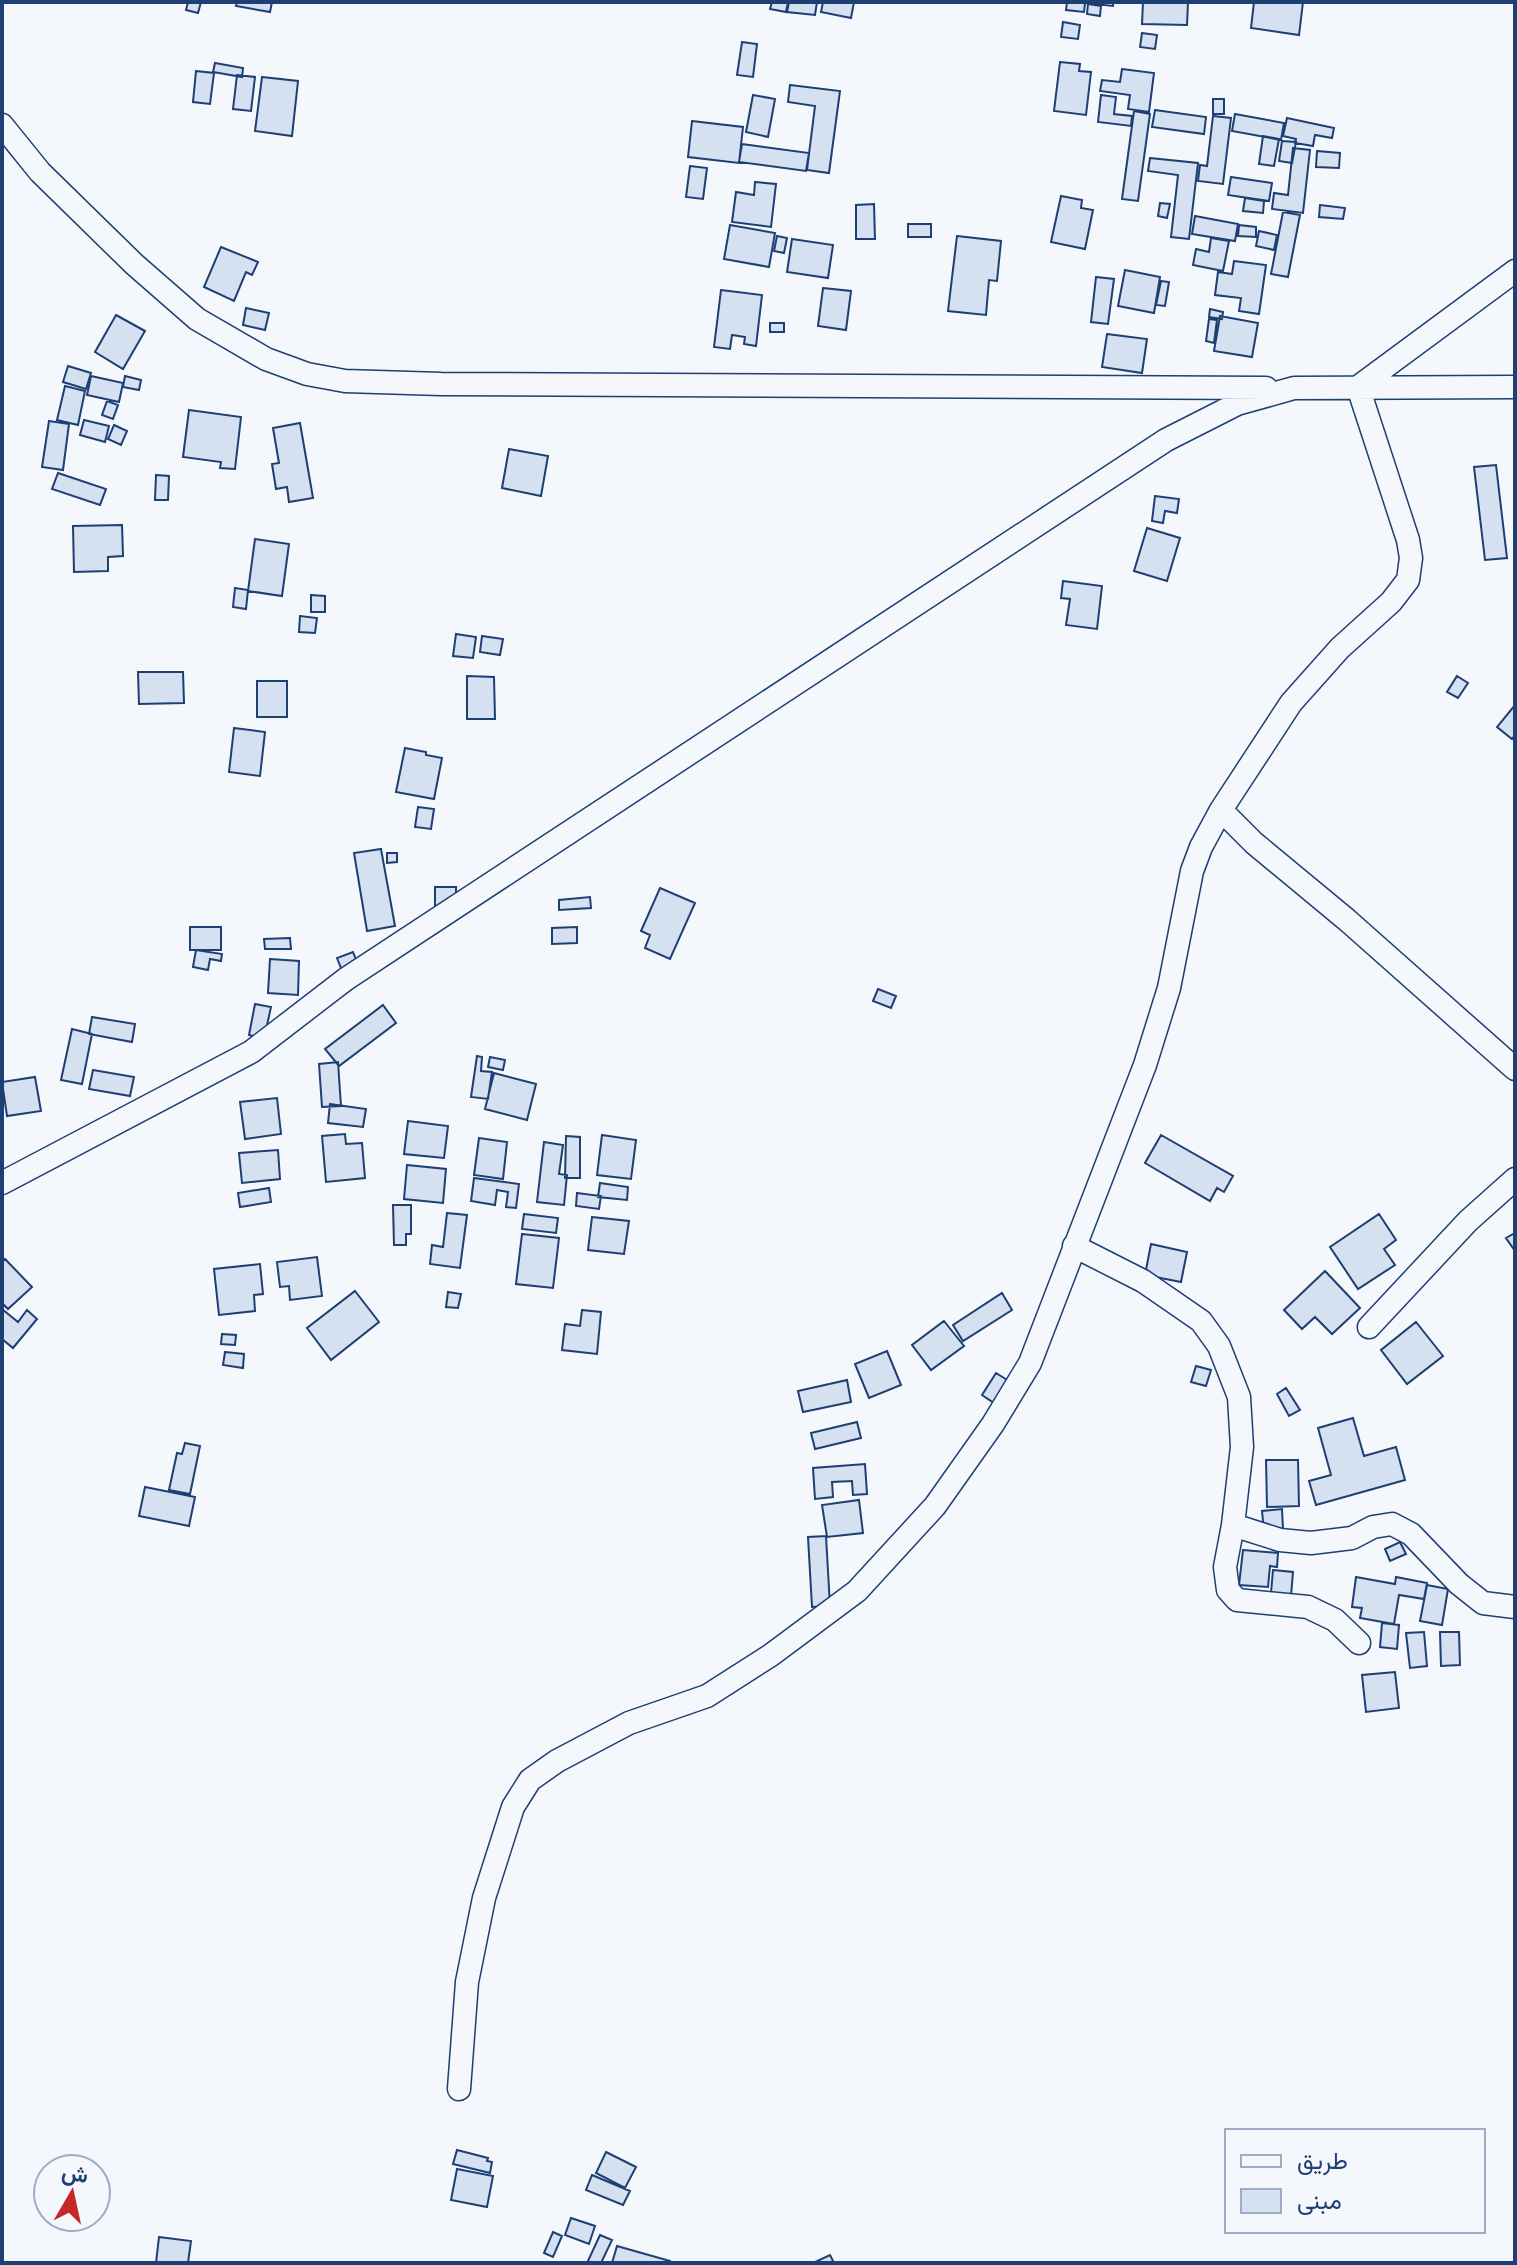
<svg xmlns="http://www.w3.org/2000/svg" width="1517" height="2265" viewBox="0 0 1517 2265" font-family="Spectral,Vazirmatn,serif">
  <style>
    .building { fill: #d5e0f0; stroke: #1d3f73; stroke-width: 2 }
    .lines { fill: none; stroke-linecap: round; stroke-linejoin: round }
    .minor-casing { stroke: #1d3f73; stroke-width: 25 }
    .minor { stroke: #f4f7fb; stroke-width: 22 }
  </style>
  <rect width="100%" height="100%" fill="#f4f7fb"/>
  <!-- building -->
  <path class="building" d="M188 2H201L198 13 186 10Z
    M237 2H272L270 12 236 6Z
    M772 2H788L786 12 770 9Z
    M789 2H817L815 15 787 12Z
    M823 2H854L851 18 821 12Z
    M1067 2H1113V6L1085 3 1084 12 1066 10Z
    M1143 2H1188L1187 25 1142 24Z
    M1254 2H1303L1299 35 1251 28Z
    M1088 4 1101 6 1100 16 1087 14Z
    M1063 22 1080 25 1078 39 1061 37Z
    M1142 33 1157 35 1155 49 1140 47Z
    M742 42 757 44 753 77 737 75Z
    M1060 62 1080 64 1079 71 1091 72 1086 115 1054 111Z
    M215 63 243 68 242 77 213 72Z
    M1122 69 1154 73 1149 112 1128 109 1130 95 1100 91 1102 80 1120 82Z
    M196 71 214 73 210 104 193 102Z
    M237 75 255 77 251 111 233 109Z
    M262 77 298 81 292 136 255 131Z
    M790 85 840 91 829 173 807 170 815 106 788 102Z
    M753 95 775 99 768 137 746 132Z
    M1101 95 1116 97 1114 114 1132 116 1131 126 1098 122Z
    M1213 99H1224V114H1213Z
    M1155 110 1206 117 1204 134 1152 127Z
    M1134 111 1150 114 1138 201 1122 199Z
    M1235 114 1284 123 1281 140 1232 131Z
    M1213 116 1231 118 1223 184 1198 181 1200 165 1207 166Z
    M1287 118 1334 128 1332 138 1315 135 1313 146 1295 143 1296 139 1283 136Z
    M692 121 743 127 739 163 688 157Z
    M1263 136 1279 139 1274 166 1259 164Z
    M1282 141 1296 142 1292 163 1279 161Z
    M742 144 809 153 806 171 739 162Z
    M1293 148 1310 150 1303 213 1272 209 1274 193 1288 195Z
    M1317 151 1340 153 1339 168 1316 167Z
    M1150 158 1198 163 1189 239 1171 237 1178 175 1148 171Z
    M690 166 707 168 703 199 686 197Z
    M1231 177 1272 183 1269 201 1228 195Z
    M755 182 776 184 771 227 732 222 736 192 754 195Z
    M1061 196 1082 200 1081 208 1093 210 1085 249 1051 242Z
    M1245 198 1264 201 1263 213 1243 211Z
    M1160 203 1170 204 1167 218 1158 216Z
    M874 204 875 239H856V205Z
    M1320 205 1345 208 1343 219 1319 217Z
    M1283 212 1300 215 1288 277 1271 274Z
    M1195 216 1238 224 1235 241 1192 234Z
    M908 224H931V237H908Z
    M730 225 775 233 769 267 724 259Z
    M1239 225 1256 227V237L1238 236Z
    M1259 231 1277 235 1274 250 1256 246Z
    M777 236 787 238 784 253 774 251Z
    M957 236 1001 241 997 281 989 280 986 315 948 311Z
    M1211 238 1229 241 1223 271 1193 265 1196 249 1209 252Z
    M792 239 833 245 828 278 787 272Z
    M221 247 258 262 252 275 246 272 234 301 204 287Z
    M1234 261 1266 265 1259 314 1239 311 1241 298 1215 295 1218 272 1232 274Z
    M1125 270 1160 277 1154 313 1118 306Z
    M1096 277 1114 279 1108 324 1091 322Z
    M1161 281 1169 282 1165 306 1156 305Z
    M823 288 851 291 846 330 818 326Z
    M721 290 762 295 756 346 744 344 745 337 732 335 730 349 714 347Z
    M246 308 269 313 265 330 243 325Z
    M1210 309 1223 312 1222 319 1209 317Z
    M116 315 145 331 123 369 95 352Z
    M1220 316 1258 323 1252 357 1214 351Z
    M1209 319 1217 320 1214 343 1206 341Z
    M770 323H784V332H770Z
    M1107 334 1147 339 1142 373 1102 367Z
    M68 366 91 373 86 389 63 382Z
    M91 376 123 383 119 402 87 395Z
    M125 376 141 380 139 390 123 387Z
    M65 386 85 391 78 425 57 420Z
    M107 401 118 405 113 419 102 415Z
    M189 410 241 417 235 469 220 468 221 462 183 457Z
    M84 420 109 426 105 442 80 435Z
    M49 421 69 424 63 470 42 467Z
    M300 423 313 498 289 502 287 487 276 489 272 464 279 463 273 428Z
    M114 425 127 431 121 445 108 439Z
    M509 449 548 456 541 496 502 488Z
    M1496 465 1507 558 1485 560 1474 467Z
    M58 473 106 489 100 505 52 489Z
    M156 475 169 476 168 500H155Z
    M1155 496 1179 499 1177 513 1165 511 1163 523 1152 521Z
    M122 525 123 556 108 557V571L74 572 73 526Z
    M1147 528 1180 538 1167 581 1134 571Z
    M255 539 289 544 282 596 248 591Z
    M1063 581 1102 586 1097 629 1066 625 1070 599 1061 598Z
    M235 588 248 590 246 609 233 607Z
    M311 595 325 596V612H311Z
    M300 616 317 618 315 633 299 632Z
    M456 634 476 637 473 658 453 656Z
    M482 636 503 639 500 655 480 652Z
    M138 672H183L184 703 139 704Z
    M467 676 494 677 495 719H467Z
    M1457 676 1468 683 1458 698 1447 692Z
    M257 681H287V717H257Z
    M1515 705V735L1512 739 1497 727Z
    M234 728 265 732 260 776 229 772Z
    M405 748 426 752V755L442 758 434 799 396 792Z
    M418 807 434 809 431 829 415 827Z
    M381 849 395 926 367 931 354 853Z
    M387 853H397V862L387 863Z
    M435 887H456V907H435Z
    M660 888 695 903 670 959 645 948 650 935 641 931Z
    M590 897 591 908 559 910V900Z
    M190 927H221V950H190Z
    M577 927V943L552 944V928Z
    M290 938 291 949H265L264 939Z
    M196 950 222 954 221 961 210 959 208 970 193 967Z
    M353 952 359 967 343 973 337 958Z
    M270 959 299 961 298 995 268 993Z
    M878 989 896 996 891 1008 873 1001Z
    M255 1004 271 1007 264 1039 249 1035Z
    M383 1005 396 1023 339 1066 325 1049Z
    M92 1017 135 1024 132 1042 89 1034Z
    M72 1029 92 1034 82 1084 61 1080Z
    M477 1056 482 1057 481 1071 492 1072 488 1099 471 1097Z
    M490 1057 505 1060 503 1070 488 1067Z
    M338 1062 341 1106 322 1107 319 1064Z
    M93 1070 134 1077 130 1096 89 1089Z
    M494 1073 536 1084 527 1120 485 1109Z
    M35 1077 41 1111 7 1116 2 1082Z
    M277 1098 281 1134 245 1139 240 1102Z
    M330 1104 366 1109 363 1127 328 1123Z
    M408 1121 448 1126 444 1158 404 1154Z
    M345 1134 346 1144 362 1143 365 1178 326 1182 322 1136Z
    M602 1135 636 1140 631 1179 597 1175Z
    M1161 1135 1233 1176 1224 1192 1217 1188 1210 1201 1145 1163Z
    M566 1136 580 1137V1178H565Z
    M479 1138 507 1142 503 1179 474 1175Z
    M544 1142 563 1145 559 1174 567 1175 564 1205 537 1202Z
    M278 1150 280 1179 242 1183 239 1153Z
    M407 1165 446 1169 443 1203 404 1199Z
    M474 1178 519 1184 516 1208 506 1207 508 1192 497 1190 495 1205 471 1201Z
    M600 1183 628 1187 627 1200 598 1197Z
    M269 1188 271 1202 240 1207 238 1193Z
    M577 1193 601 1196 599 1209 576 1206Z
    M393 1205H411V1234H406V1245H394Z
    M447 1213 467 1215 460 1268 430 1264 432 1245 443 1247Z
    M524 1214 558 1218 556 1233 522 1229Z
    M1379 1214 1396 1240 1384 1249 1395 1265 1358 1289 1330 1247Z
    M592 1217 629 1221 624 1254 588 1250Z
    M1515 1233V1251L1506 1238Z
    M522 1234 559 1238 553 1288 516 1284Z
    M1151 1244 1187 1252 1181 1282 1145 1275Z
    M317 1257 322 1296 290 1300 289 1286 280 1287 277 1262Z
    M5 1259 32 1287 8 1309 2 1303V1262Z
    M260 1264 263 1294 254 1295 255 1311 219 1315 214 1269Z
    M1325 1271 1360 1308 1332 1334 1315 1317 1302 1329 1284 1310Z
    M355 1291 379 1322 331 1360 307 1328Z
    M448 1292 461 1294 458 1308 446 1307Z
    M1002 1293 1012 1310 963 1341 953 1325Z
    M2 1309 18 1322 27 1310 37 1319 13 1348 2 1339Z
    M582 1310 601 1312 597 1354 562 1350 565 1324 580 1326Z
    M944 1321 964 1346 931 1370 912 1345Z
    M1416 1322 1443 1356 1407 1384 1381 1350Z
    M222 1334 236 1335 235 1345 221 1344Z
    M887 1351 901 1385 869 1398 855 1364Z
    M225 1352 244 1354 243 1368 223 1365Z
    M1196 1366 1211 1370 1206 1386 1191 1382Z
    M996 1373 1012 1383 997 1405 982 1395Z
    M847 1380 851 1402 803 1412 798 1391Z
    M1286 1388 1300 1410 1289 1416 1277 1394Z
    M1353 1418 1364 1456 1396 1447 1405 1480 1316 1505 1309 1481 1331 1475 1318 1428Z
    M857 1422 861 1438 815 1449 811 1433Z
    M185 1443 200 1446 190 1494 169 1490 177 1453 182 1454Z
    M1266 1460H1298L1299 1506 1267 1507Z
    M865 1464 867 1494 853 1495 852 1481 832 1482 833 1497 815 1499 813 1468Z
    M145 1487 195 1497 189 1526 139 1516Z
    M859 1500 863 1533 827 1537 822 1505Z
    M1282 1509 1283 1529 1264 1531 1262 1511Z
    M826 1536 830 1606 812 1607 808 1537Z
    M1400 1542 1406 1554 1390 1561 1385 1549Z
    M1243 1550 1278 1553 1277 1567 1270 1566 1268 1587 1239 1585Z
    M1273 1570 1293 1572 1291 1596 1271 1593Z
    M1356 1577 1395 1584 1396 1577 1427 1583 1424 1599 1399 1595 1394 1624 1360 1618 1362 1608 1352 1607Z
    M1427 1585 1448 1589 1442 1625 1420 1621Z
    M1382 1623 1399 1625 1397 1649 1380 1647Z
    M1424 1632 1427 1666 1410 1668 1406 1633Z
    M1440 1632H1459L1460 1665 1441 1666Z
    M1395 1672 1399 1708 1366 1712 1362 1675Z
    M457 2150 488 2158 487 2161 492 2162 490 2173 453 2164Z
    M606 2152 636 2167 625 2188 596 2173Z
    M457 2169 493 2176 487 2207 451 2200Z
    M592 2175 630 2191 623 2205 586 2190Z
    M571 2218 595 2226 589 2244 565 2235Z
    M553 2232 562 2236 553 2257 544 2253Z
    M600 2235 612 2240 601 2263H587Z
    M159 2237 191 2241 188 2263H156Z
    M617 2246 670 2261V2263H612Z
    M830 2255 834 2263H813Z"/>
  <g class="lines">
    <!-- minor casing -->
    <g class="minor-casing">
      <path id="minor" d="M2 125 40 172 134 264 197 319 266 359 307 374 345 381 441 384 1266 388
        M1515 271 1358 387 1408 540 1411 558 1408 580 1391 602 1340 648 1291 703 1221 810 1254 843 1347 920 1515 1069
        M2 1183 251 1052 346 979 1166 440 1237 404 1294 388 1515 387
        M1074 1246 1143 1281 1201 1321 1219 1346 1239 1397 1242 1447 1233 1525 1280 1540 1311 1543 1352 1538 1373 1527 1392 1524 1411 1534 1459 1584 1483 1603 1515 1607
        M1369 1327 1468 1221 1515 1179
        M1233 1525 1225 1567 1228 1590 1237 1600 1308 1607 1335 1620 1359 1643
        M459 2089 467 1982 484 1898 513 1807 530 1780 557 1761 629 1723 707 1696 771 1655 857 1591 935 1506 993 1424 1030 1363 1145 1065 1169 988 1192 871 1201 847 1221 810"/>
    </g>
    <!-- minor -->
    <use href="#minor" class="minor"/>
  </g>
  <!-- border -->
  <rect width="1517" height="2265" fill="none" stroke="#1d3f73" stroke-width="8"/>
  <!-- legend -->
  <rect x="1225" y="2129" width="260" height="104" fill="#f4f7fb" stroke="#9eadc5" stroke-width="2"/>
  <rect x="1241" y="2155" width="40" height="12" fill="#f4f7fb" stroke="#9eadc5" stroke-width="2"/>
  <text x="1297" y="2169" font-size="24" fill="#1d3f73">طريق</text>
  <rect x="1241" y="2189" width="40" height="24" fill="#d5e0f0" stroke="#9eadc5" stroke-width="2"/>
  <text x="1297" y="2209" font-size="24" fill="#1d3f73">مبنى</text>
  <!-- north arrow -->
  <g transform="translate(72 2193) rotate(9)"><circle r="38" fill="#f4f7fb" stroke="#9eadc5" stroke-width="2"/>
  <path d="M0-6L14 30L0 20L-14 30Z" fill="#c62828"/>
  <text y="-12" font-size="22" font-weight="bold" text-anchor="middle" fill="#1d3f73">ش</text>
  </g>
</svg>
